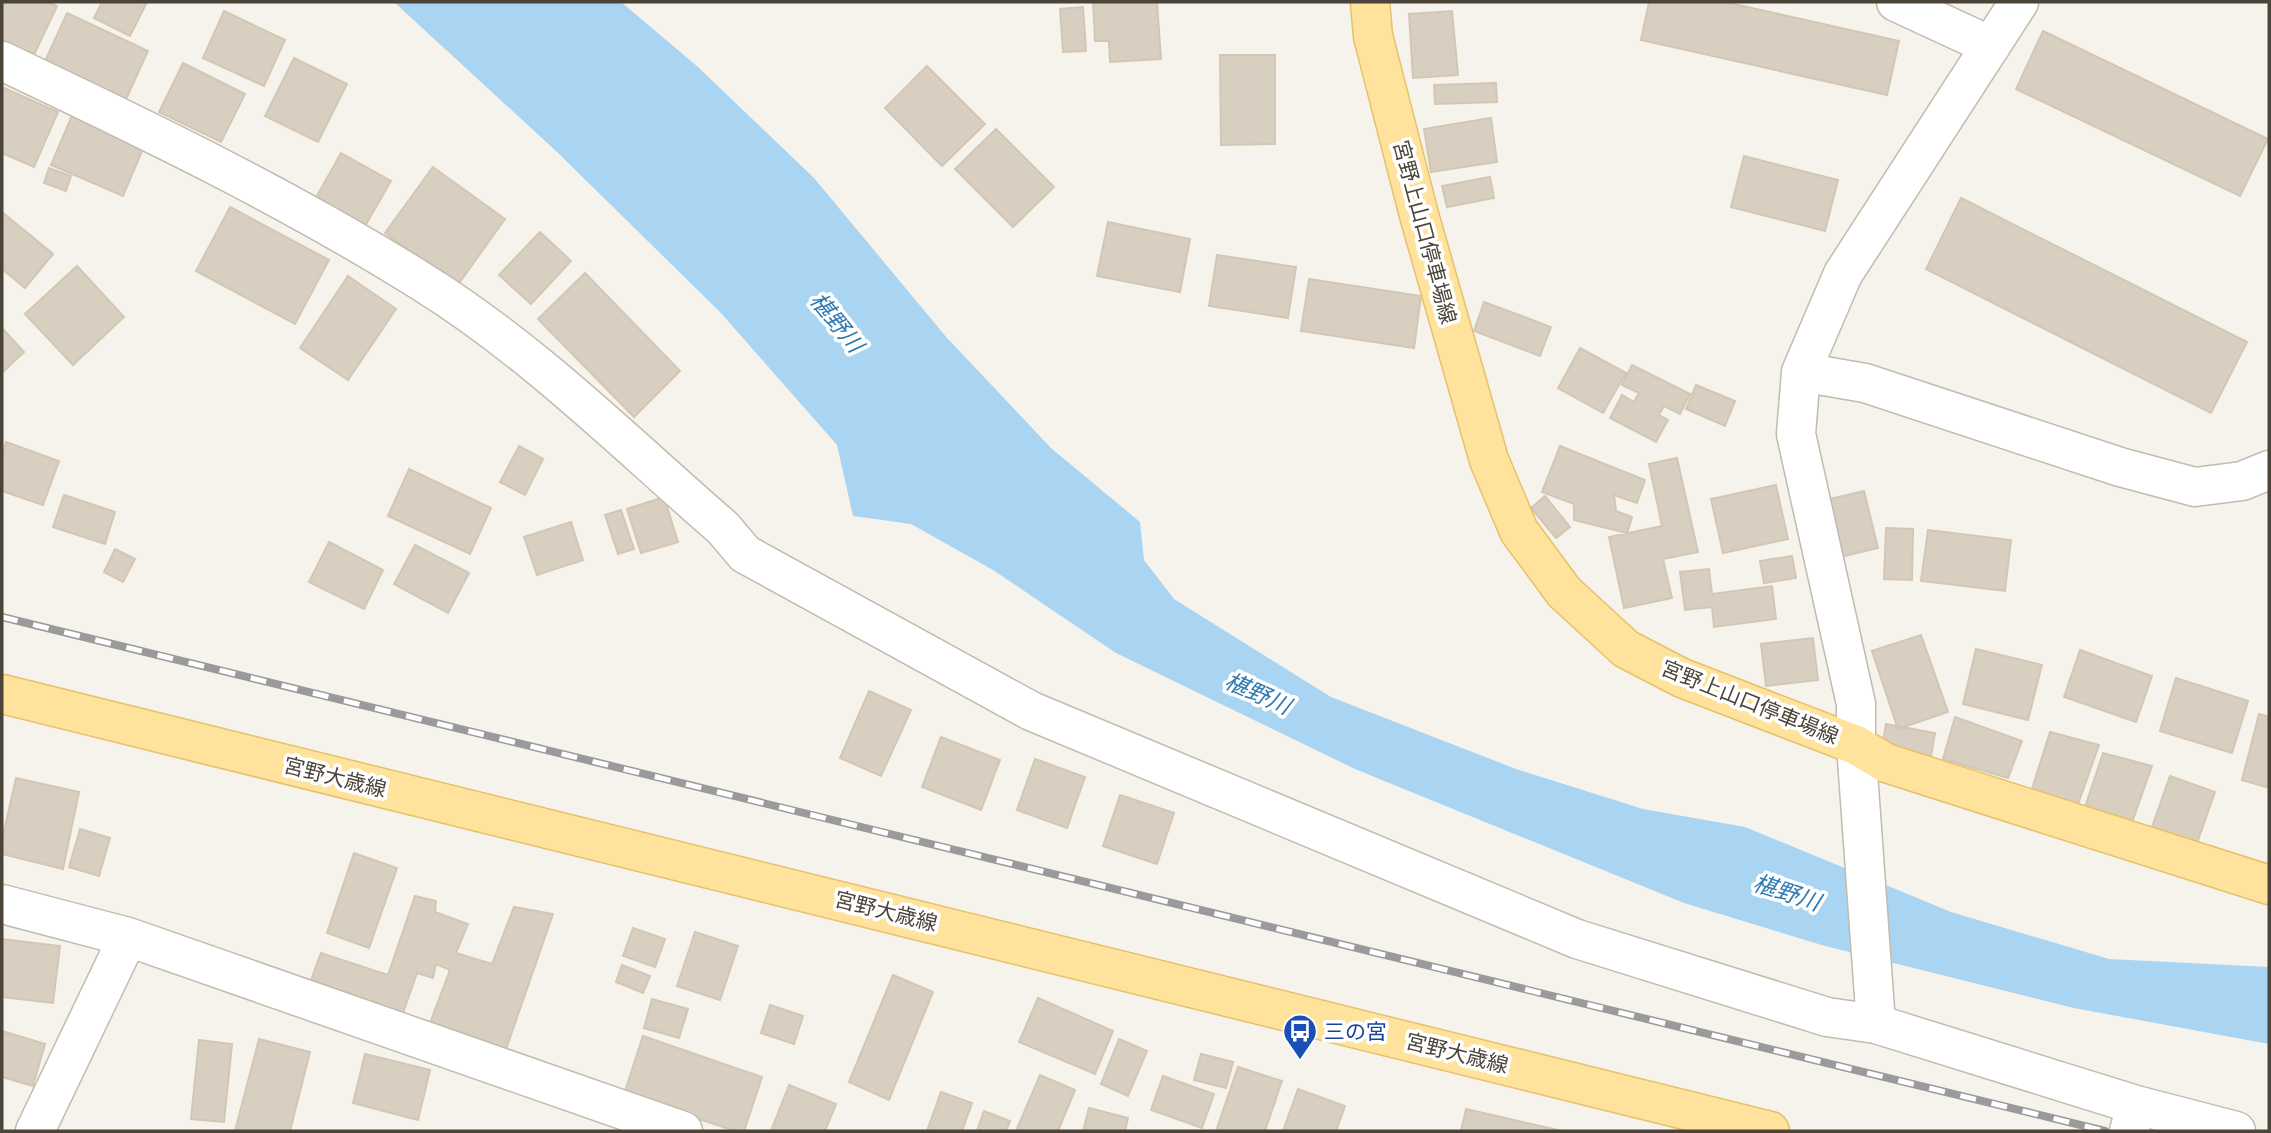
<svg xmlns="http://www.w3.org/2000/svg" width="2271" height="1133" viewBox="0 0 2271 1133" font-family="Raleway,'Noto Sans JP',sans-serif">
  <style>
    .water { fill: #a9d4f2 }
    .building { fill: #d8cfc1; stroke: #d3c7b4; stroke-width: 2 }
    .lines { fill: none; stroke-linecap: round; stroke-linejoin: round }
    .minor-casing { stroke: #c2bbae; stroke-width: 41 }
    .major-casing { stroke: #e6c16a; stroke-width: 41 }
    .minor { stroke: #fff; stroke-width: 38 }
    .major { stroke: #ffe39c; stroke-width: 38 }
    .rail-casing { stroke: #9a9a9a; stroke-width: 8 }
    .rail { stroke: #fff; stroke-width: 5; stroke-dasharray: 16; stroke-linecap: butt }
    .labels { text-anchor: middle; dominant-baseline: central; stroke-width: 7; stroke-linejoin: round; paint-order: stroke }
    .street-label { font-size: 21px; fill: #4b4439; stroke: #fff }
    .transit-label { font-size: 21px; fill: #164399; stroke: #fff; text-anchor: start }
    .water-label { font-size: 23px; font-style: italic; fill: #2e7ab2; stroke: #fff }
  </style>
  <rect width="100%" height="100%" fill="#f6f3ec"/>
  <!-- water -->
  <path class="water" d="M394 2H621L698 67 814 178 947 338 1051 448 1140 522 1144 560 1174 599 1331 697 1516 769 1643 809 1745 827 1951 912 2109 959 2269 967V1044L2074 1008 1825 946 1684 903 1355 769 1116 653 993 570 911 524 853 516 837 445 720 312 556 151Z"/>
  <!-- building -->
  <path class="building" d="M2 2H48L57 6 34 55 2 41Z
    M102 2H147L130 36 94 18Z
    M1093 2H1157L1161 59 1110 62 1109 41H1095Z
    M1649 2H1725L1899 41 1887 95 1641 40Z
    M1083 7 1086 51 1063 52 1060 9Z
    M224 11 285 40 264 86 203 58Z
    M1452 11 1458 75 1413 78 1409 14Z
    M67 13 148 51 122 108 41 70Z
    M2043 31 2268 139 2240 196 2016 89Z
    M1220 55H1275V144L1221 145Z
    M294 58 347 84 318 142 265 116Z
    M183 63 245 94 221 142 159 112Z
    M927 66 985 124 942 166 885 108Z
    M1496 83 1497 102 1435 104 1434 85Z
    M2 87 58 112 34 167 2 153Z
    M73 113 145 144 123 196 51 165Z
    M1491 118 1497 162 1431 172 1424 129Z
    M996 129 1054 187 1013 227 955 169Z
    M341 153 391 181 364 228 314 201Z
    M1744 156 1838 180 1825 231 1731 207Z
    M433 167 505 219 457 286 385 233Z
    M49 168 71 176 66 191 44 183Z
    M1490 177 1494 198 1447 207 1442 186Z
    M1961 198 2247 342 2211 413 1926 269Z
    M230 207 329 260 295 324 196 271Z
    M2 212 53 254 25 288 2 269Z
    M1108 222 1190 239 1180 292 1097 276Z
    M540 232 571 261 531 304 499 275Z
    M1217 255 1296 267 1288 318 1209 306Z
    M77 266 124 317 73 365 25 314Z
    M585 273 680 371 634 417 538 319Z
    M348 276 396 309 348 380 300 348Z
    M1309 279 1421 296 1414 348 1301 331Z
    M1484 302 1551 327 1540 356 1474 331Z
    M2 328 24 352 2 373Z
    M1580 348 1626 373 1603 413 1558 388Z
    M1632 365 1690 394 1680 414 1664 406 1659 415 1668 420 1656 442 1610 418 1622 395 1634 402 1639 393 1622 385Z
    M1696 385 1735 401 1725 426 1686 409Z
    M6 442 59 461 43 505 2 491V455Z
    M519 446 543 459 525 495 500 482Z
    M1560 446 1645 480 1637 503 1614 495 1616 511 1632 517 1627 533 1574 520V504L1542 492Z
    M1677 458 1698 552 1663 559 1672 598 1624 608 1609 537 1662 526 1649 464Z
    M409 469 491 508 470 554 388 516Z
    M1776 485 1788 539 1723 553 1711 499Z
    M1864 491 1878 548 1840 557 1826 500Z
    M64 495 115 512 105 544 53 527Z
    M1545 496 1570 527 1556 538 1531 508Z
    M664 497 678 542 641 553 627 509Z
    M621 510 634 549 618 554 605 515Z
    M571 522 583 560 537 575 524 537Z
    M1886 528 1913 529 1912 580 1884 579Z
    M1928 530 2011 540 2005 591 1921 581Z
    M329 542 383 570 364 609 309 582Z
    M415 545 469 573 448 613 394 584Z
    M115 549 135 559 123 582 104 572Z
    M1792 556 1796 578 1764 583 1760 561Z
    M1709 569 1712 594 1772 586 1776 619 1714 627 1712 607 1685 610 1680 572Z
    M1921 635 1948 712 1898 729 1872 651Z
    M1813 638 1818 680 1766 686 1761 644Z
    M1976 649 2042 665 2028 720 1963 704Z
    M2080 650 2152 676 2136 722 2064 697Z
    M2176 678 2248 701 2232 753 2160 731Z
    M869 691 911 710 881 776 840 758Z
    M2259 714 2269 717V788L2242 780Z
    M1955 717 2022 741 2008 778 1943 759Z
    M1886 724 1935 733 1930 762 1881 753Z
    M2050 732 2099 745 2077 807 2031 792Z
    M941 737 1000 760 981 810 922 787Z
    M2103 753 2152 766 2130 828 2083 813Z
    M1035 759 1085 777 1067 828 1017 810Z
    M2170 776 2215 792 2191 860 2146 844Z
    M16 778 79 792 63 869 2 854V840Z
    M1120 795 1174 813 1157 864 1103 846Z
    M80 829 110 838 99 876 69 867Z
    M354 853 397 868 369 948 327 933Z
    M415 896 436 901 435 912 468 924 456 953 492 964 514 907 553 914 505 1052 430 1023 450 970 436 964 433 978 417 973 403 1013 311 980 321 953 388 975Z
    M633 928 665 939 655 967 623 956Z
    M695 932 738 946 720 1000 677 986Z
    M2 939 60 946 53 1003 2 997Z
    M622 965 650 976 643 993 616 982Z
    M893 975 933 992 889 1100 849 1082Z
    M1038 998 1113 1031 1095 1074 1019 1042Z
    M652 999 688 1009 679 1038 644 1028Z
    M770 1005 803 1016 794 1044 761 1033Z
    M2 1031 45 1044 33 1086 2 1077Z
    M643 1036 762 1077 744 1131H735L624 1094Z
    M259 1039 310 1052 290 1131H235Z
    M1119 1039 1147 1051 1128 1096 1101 1084Z
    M199 1040 232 1044 224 1122 191 1119Z
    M365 1054 430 1070 418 1120 353 1103Z
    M1201 1054 1233 1062 1226 1088 1194 1080Z
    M1238 1067 1282 1081 1265 1131H1216Z
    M1040 1075 1075 1090 1058 1131H1016Z
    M1163 1076 1214 1094 1202 1128 1151 1110Z
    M789 1085 836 1104 825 1131H771Z
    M1298 1089 1345 1106 1336 1131H1283Z
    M941 1092 972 1103 962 1131H927Z
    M1089 1108 1128 1118 1125 1131H1083Z
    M1466 1109 1562 1131H1461Z
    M984 1111 1010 1121 1006 1131H977Z"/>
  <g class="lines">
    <!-- minor casing -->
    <g class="minor-casing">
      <path id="minor" d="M1896 2 1991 46
        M2 61C145 129 289 198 424 283 533 351 626 444 723 528L745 554 1031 711 1577 939 1827 1017 1876 1024 2136 1105 2129 1131
        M1801 372 1865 383 2120 467 2195 487 2242 481 2269 470
        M2 904 128 937 683 1131
        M1876 1024 1856 745V704L1796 434 1801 372 1843 274 2019 2
        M2136 1105 2236 1131
        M35 1131 128 937"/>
    </g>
    <!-- major casing -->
    <g class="major-casing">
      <path id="major" d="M1370 2 1373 36 1419 215 1489 460 1519 531 1564 592 1626 649 1682 678 1856 745 1886 763 2269 885
        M2 694 1770 1131"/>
    </g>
    <!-- minor -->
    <use href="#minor" class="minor"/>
    <!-- major -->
    <use href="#major" class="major"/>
    <!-- rail casing -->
    <g class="rail-casing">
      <path id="rail" d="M2 617 2105 1131"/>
    </g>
    <!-- rail -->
    <use href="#rail" class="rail"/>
  </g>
  <!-- icons -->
  <defs>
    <g id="bus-pin" transform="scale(1.75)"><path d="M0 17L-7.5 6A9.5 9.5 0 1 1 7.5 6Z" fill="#1a4fb4" stroke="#fff"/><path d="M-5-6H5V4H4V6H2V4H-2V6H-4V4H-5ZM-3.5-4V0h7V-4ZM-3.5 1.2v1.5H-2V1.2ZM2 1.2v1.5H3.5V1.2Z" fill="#fff"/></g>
  </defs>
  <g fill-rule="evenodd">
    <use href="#bus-pin" x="1300" y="1031"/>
  </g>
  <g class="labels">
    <!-- street labels -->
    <g class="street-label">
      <text transform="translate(1425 232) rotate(75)">宮野上山口停車場線</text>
      <text transform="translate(1750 702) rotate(22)">宮野上山口停車場線</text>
      <text transform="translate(335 777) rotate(14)">宮野大歳線</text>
      <text transform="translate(886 911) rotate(14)">宮野大歳線</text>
      <text transform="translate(1457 1053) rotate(14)">宮野大歳線</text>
    </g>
    <!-- transit labels -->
    <g class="transit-label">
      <text x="1324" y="1031">三の宮</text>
    </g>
    <!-- water labels -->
    <g class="water-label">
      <text transform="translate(837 322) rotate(51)">椹野川</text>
      <text transform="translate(1258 693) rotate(24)">椹野川</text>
      <text transform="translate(1787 892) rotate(18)">椹野川</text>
    </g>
  </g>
  <!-- border -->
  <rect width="2271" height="1133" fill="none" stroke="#4b4439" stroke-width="7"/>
</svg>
